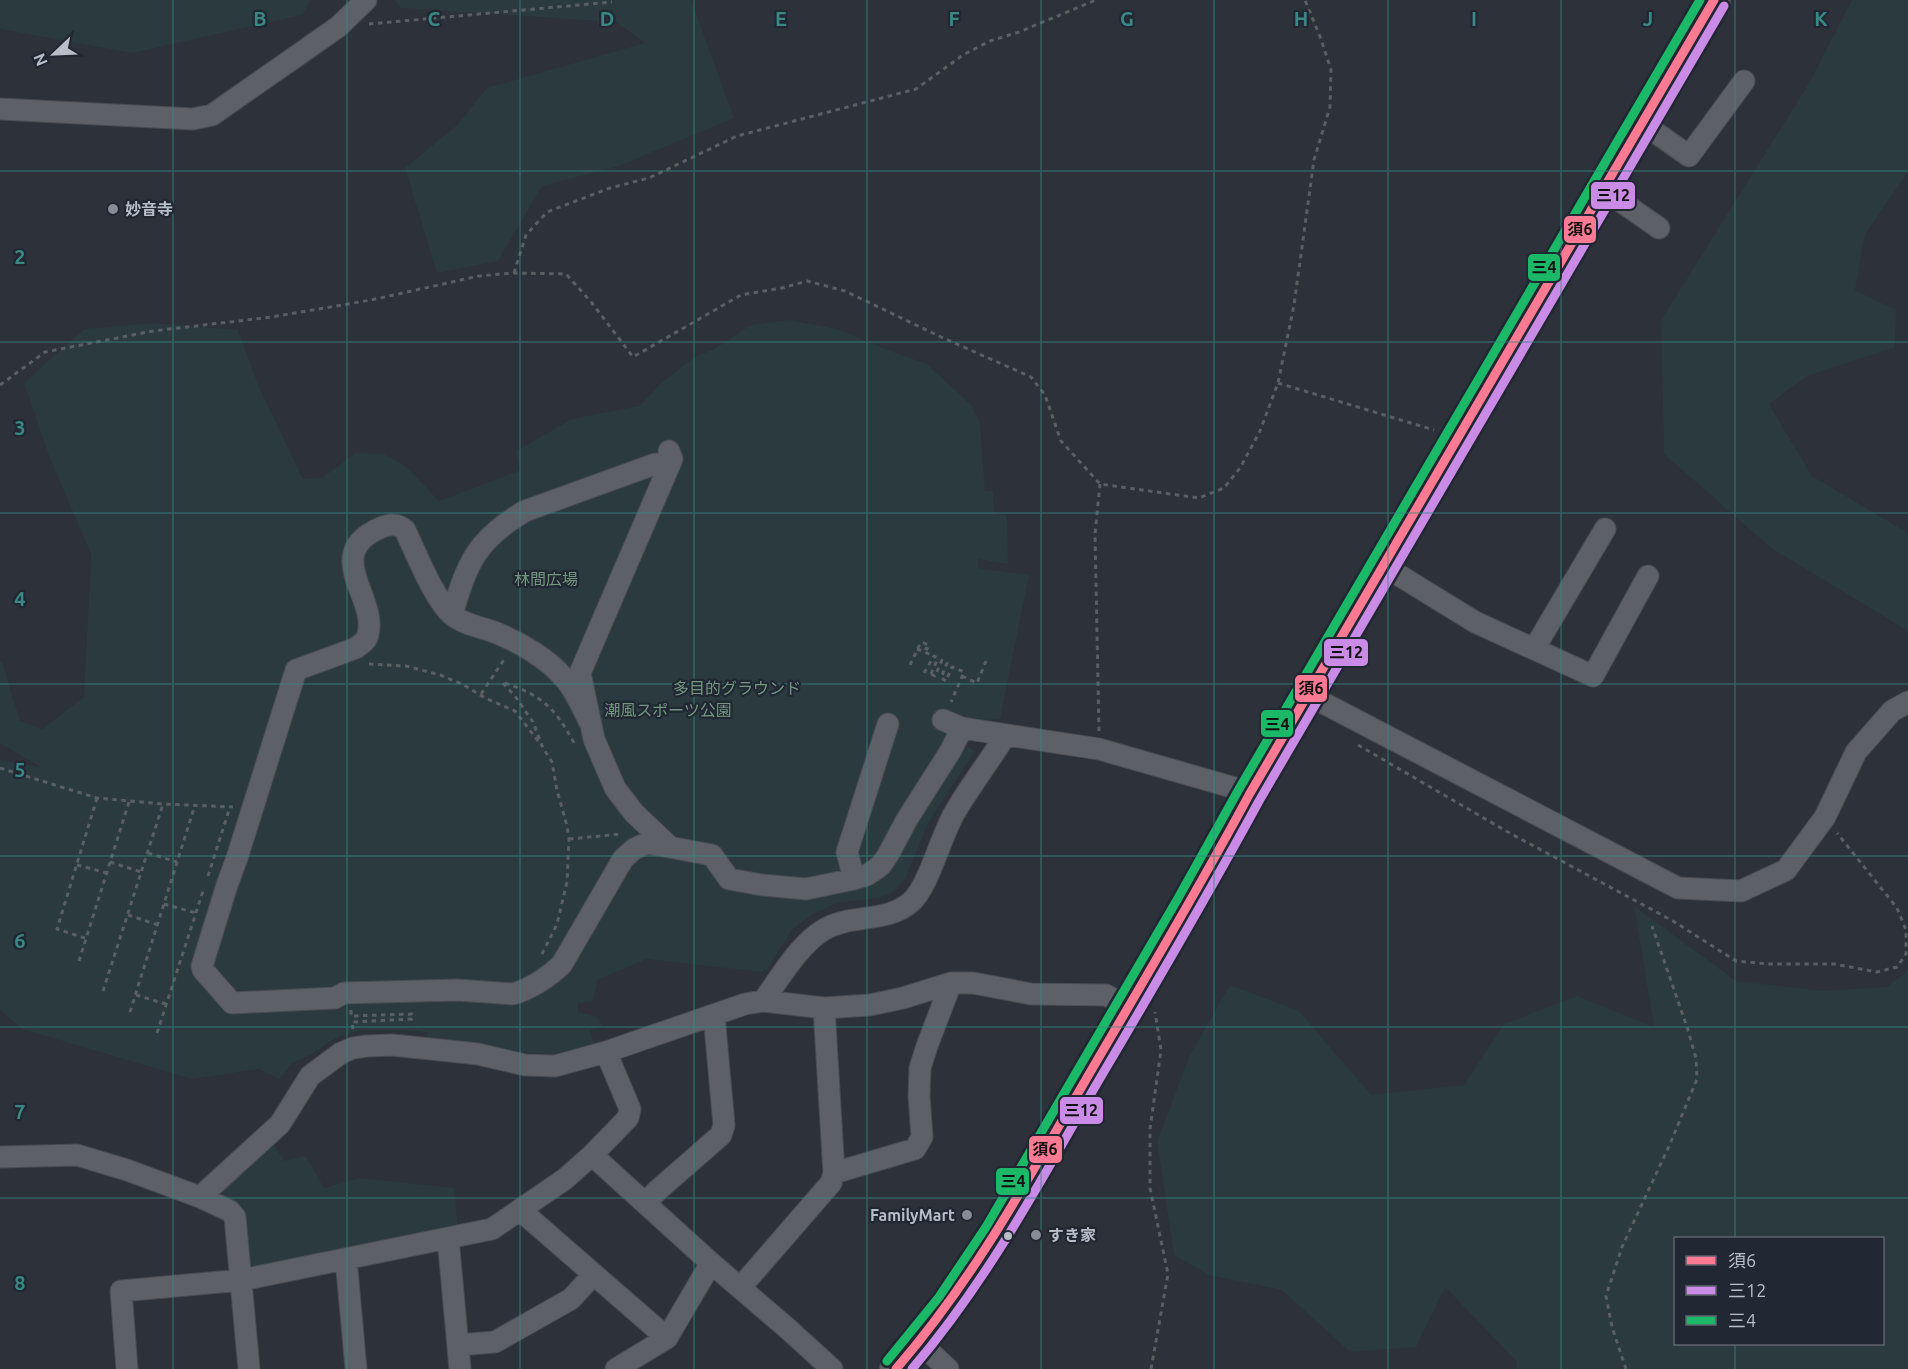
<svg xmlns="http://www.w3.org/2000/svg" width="1908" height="1369" viewBox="0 0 1908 1369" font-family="Ubuntu,'Noto Sans JP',sans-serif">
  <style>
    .green { fill: #2a3a3e; fill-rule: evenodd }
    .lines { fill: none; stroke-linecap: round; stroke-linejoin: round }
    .minor-casing { stroke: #494c52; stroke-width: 23 }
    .highway-casing { stroke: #4a4d55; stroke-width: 34 }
    .path { stroke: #5a5f64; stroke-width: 3; stroke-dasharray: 4.5 4.5; stroke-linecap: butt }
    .minor { stroke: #5d6067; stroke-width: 21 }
    .highway { stroke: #5c5f61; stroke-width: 32 }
    .bus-1-casing { stroke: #212733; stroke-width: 14 }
    .bus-2-casing { stroke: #212733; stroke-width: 14 }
    .bus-3-casing { stroke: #212733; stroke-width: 14 }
    .bus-1 { stroke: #fe7a93; stroke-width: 9 }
    .bus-2 { stroke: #ca8be6; stroke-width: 9 }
    .bus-3 { stroke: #1ab867; stroke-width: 9 }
    .grid { fill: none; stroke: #398885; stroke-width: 1.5; stroke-opacity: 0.55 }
    .poi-dot { fill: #878c97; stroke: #212733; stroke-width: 2 }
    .bus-dot { fill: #b8bdc9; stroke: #212733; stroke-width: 2 }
    .labels { text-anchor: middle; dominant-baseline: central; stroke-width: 4.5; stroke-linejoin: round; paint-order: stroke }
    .poi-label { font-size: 16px; font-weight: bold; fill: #b8bdc9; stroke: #212733; text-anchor: start }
    .park-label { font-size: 16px; fill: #72977e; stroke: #212733 }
    .grid-label { font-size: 20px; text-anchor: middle; font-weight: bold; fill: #398885; stroke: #212733; stroke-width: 4.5; stroke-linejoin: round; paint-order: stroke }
    .line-badge { stroke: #212733; stroke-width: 2 }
    .pale-badge-label { font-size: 16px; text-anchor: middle; font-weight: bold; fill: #111 }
  </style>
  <rect width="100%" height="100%" fill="#2d3139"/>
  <!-- green -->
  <path class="green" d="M0 0H311L302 15 132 53 0 29Z
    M395 0H691L734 118 619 166 542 186 498 261 437 273 405 168 458 124 487 88 645 43 616 22 401 8Z
    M1852 0H1908V172L1865 234 1855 290 1896 310 1895 347 1807 376 1769 404 1812 476 1908 533V631L1771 548 1664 454 1661 320 1809 83Z
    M789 320 837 329 885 349 927 364 971 405 980 423 985 491H993L994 513 1007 515 1008 564 978 559V568L1029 575 1000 719 985 720 979 741 973 740 965 745 973 750 974 753 929 821 906 877 901 884 894 891 879 898 837 903 811 915 792 930 768 968 762 972 647 959 597 980 593 1001 578 1003V1012L598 1017 602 1025 590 1031 595 1045 552 1054 505 1051 468 1042 426 1039 428 1033 419 1031 360 1030 335 1038 311 1055 292 1063 279 1079 259 1069 192 1079 22 1029 0 1010V760L40 767 0 743V662H2L20 721 42 729 84 697 91 554 49 456 24 383 84 329 153 323 238 330 259 387 303 479 323 477 356 453 384 454 407 467 439 501 521 470 516 451 572 419 639 406 661 383 693 358 716 348 751 325Z
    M1634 906 1736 981 1824 991 1887 987 1908 970V1369H1517V1362L1445 1287 1416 1347 1350 1352 1282 1290 1209 1275 1174 1255 1157 1141 1190 1055 1230 985 1299 1011 1371 1095 1464 1085 1504 1024 1577 996 1654 1027ZM1676 1238H1882V1344H1676Z
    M272 1141 284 1161 306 1156 324 1188 360 1178 454 1188 458 1229 249 1271 244 1212 223 1199 222 1186Z"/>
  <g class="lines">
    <!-- minor casing -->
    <g class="minor-casing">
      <path id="minor" d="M0 109 193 119 212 115 338 27 366 0
        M1642 123 1689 156 1744 81
        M1603 189 1659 228
        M669 451 672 459 580 673 594 739 615 788 634 813 670 847
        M1384 566 1475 622 1593 676 1648 576
        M452 615C467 563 476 540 525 511L655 464H660L666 471
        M1534 649 1605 529
        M1308 695 1678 888 1741 891 1786 870 1825 817 1856 752 1892 711 1908 702
        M943 720 962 728
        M589 721C582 707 575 690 564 678 548 659 521 643 499 634 483 627 466 626 452 615 434 599 416 553 405 530 397 523 390 524 380 528 321 554 378 598 368 634 367 641 361 644 356 648L296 670 237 858 227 885 202 966 203 970 232 1003 335 998 344 993 457 990 513 994C530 989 549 977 562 964L623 859 634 849 647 843 712 855 729 879 762 885 806 889 854 879 867 875 876 869 881 865 888 855 906 821 951 750 962 728 1099 749 1242 790 1249 795
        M854 879 847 852 888 724
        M763 1001C780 978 800 943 825 929 851 914 887 923 911 902 929 886 941 835 955 812 970 786 989 762 1005 736
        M592 1155 711 1263 787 1328 832 1369
        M0 1157 77 1155 127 1170 200 1197 280 1124 310 1076 341 1053 353 1048 367 1046 392 1045 478 1054 525 1065 555 1066 606 1052 745 1004 763 1001 824 1008 870 1005 903 998 951 983H973L1031 994 1106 995 1128 1007
        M834 1173 915 1149 922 1137 919 1096 920 1068 927 1046 951 983
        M200 1197 230 1211 235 1217 249 1369
        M645 1203 658 1190 721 1135 724 1125 714 1015
        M520 1210 667 1338
        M448 1238 460 1369
        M346 1259 356 1369
        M740 1288 831 1183 834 1173 824 1008
        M920 1343 948 1369
        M458 1345 495 1342 571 1299 593 1275
        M127 1369 121 1291 242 1280 492 1229 565 1179 592 1155 628 1118 630 1109 606 1052
        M616 1369 667 1338 711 1263"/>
    </g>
    <!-- highway casing -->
    <g class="highway-casing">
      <path id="highway" d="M896 1369C972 1286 1025 1185 1081 1088 1138 991 1196 895 1249 795L1714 0"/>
    </g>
    <!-- path -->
    <path class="path" d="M369 24 612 2
      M514 273 526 235 547 212 610 188 649 178 737 136 916 89 963 55 990 41 1019 32 1096 0
      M1278 383 1434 430
      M0 385 45 352 153 331 272 317 371 300 479 276 514 273 566 274 592 303 633 357 741 295 782 288 807 281 845 291 941 337 1031 377 1045 395 1061 441 1100 484 1199 498 1224 488 1240 468 1260 431 1278 383 1294 305 1314 160 1330 107 1331 70 1321 39 1305 0
      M917 649 934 656
      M369 664 406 666 440 675 464 685 485 698 515 711 542 746
      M910 665 919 646 927 649 929 645 919 641
      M924 673 934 656 938 658
      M931 674 935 676 942 660 947 663 941 678 946 681 952 667 964 672 951 702
      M931 674 938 658
      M962 676 977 683 986 661
      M481 694 505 658
      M1099 731 1095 534 1100 484
      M1358 745 1506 831 1673 921 1736 961 1769 964H1834L1877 972 1897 967 1906 954V930L1897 908 1837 833
      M0 768 97 798 163 804 233 807
      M569 839 621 834
      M148 853 177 862
      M110 862 141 872
      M77 865 107 873
      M208 876 230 807
      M164 904 196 913
      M128 915 158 925
      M85 938 57 929 97 798
      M542 954 557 924 567 882 569 839 567 826 557 790 552 762 543 748 533 722 515 696 502 682C541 695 554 706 574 743
      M79 961 129 802
      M103 991 163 804
      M136 995 166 1004
      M351 1010V1016L412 1014V1019L352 1022 353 1029
      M130 1012 195 805
      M157 1033 204 888
      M1151 1369 1168 1274 1150 1188V1129L1161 1050 1155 1012
      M1626 1369 1612 1327 1606 1296 1622 1247 1670 1144 1697 1079 1696 1058 1687 1027 1652 926"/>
    <!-- minor -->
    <use href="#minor" class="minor"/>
    <!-- highway -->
    <use href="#highway" class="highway"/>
    <!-- bus-1 casing -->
    <g class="bus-1-casing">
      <path id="bus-1" d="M896 1369C972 1281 1023 1188 1081 1088 1138 990 1196 894 1249 795L1714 0"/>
    </g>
    <!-- bus-2 casing -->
    <g class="bus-2-casing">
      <path id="bus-2" d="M912 1369C984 1285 1037 1188 1092 1092 1149 995 1206 899 1259 801L1724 6"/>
    </g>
    <!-- bus-3 casing -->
    <g class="bus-3-casing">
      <path id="bus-3" d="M887 1361 939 1297 986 1227 1177 900 1239 789 1700 0"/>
    </g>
    <!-- bus-1 -->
    <use href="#bus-1" class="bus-1"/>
    <!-- bus-2 -->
    <use href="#bus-2" class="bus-2"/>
    <!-- bus-3 -->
    <use href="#bus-3" class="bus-3"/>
  </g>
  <!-- grid -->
  <path class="grid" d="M173 0V1369M347 0V1369M520 0V1369M694 0V1369M867 0V1369M1041 0V1369M1214 0V1369M1388 0V1369M1561 0V1369M1735 0V1238M0 171H1908M0 342H1908M0 513H1908M0 684H1908M0 856H1908M0 1027H1908M0 1198H1908M1735 1344V1369"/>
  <!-- markers -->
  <g class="poi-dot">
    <circle cx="113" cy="209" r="6"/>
    <circle cx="967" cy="1215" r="6"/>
    <circle cx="1036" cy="1235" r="6"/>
  </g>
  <circle class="bus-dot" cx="1008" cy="1236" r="5"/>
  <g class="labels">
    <!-- poi labels -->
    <g class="poi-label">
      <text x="125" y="209">妙音寺</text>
      <text x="955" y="1215" text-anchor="end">FamilyMart</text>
      <text x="1048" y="1235">すき家</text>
    </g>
    <!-- park labels -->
    <g class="park-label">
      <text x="546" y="579">林間広場</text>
      <text x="737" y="688">多目的グラウンド</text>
      <text x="668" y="710">潮風スポーツ公園</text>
    </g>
  </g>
  <g class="grid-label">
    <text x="260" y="26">B</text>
    <text x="434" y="26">C</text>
    <text x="607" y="26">D</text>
    <text x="781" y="26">E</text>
    <text x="954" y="26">F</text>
    <text x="1127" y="26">G</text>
    <text x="1301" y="26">H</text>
    <text x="1474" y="26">I</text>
    <text x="1648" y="26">J</text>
    <text x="1821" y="26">K</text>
    <text x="20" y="264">2</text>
    <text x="20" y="435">3</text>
    <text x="20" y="606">4</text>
    <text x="20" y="777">5</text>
    <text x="20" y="948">6</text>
    <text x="20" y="1119">7</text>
    <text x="20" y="1290">8</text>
  </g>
  <g class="line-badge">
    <rect x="1590" y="181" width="46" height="29" rx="6" fill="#ca8be6"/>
    <rect x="1563" y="215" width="34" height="29" rx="6" fill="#fe7a93"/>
    <rect x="1527" y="253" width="34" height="29" rx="6" fill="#1ab867"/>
    <rect x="1323" y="638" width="46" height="29" rx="6" fill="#ca8be6"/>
    <rect x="1294" y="674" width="34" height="29" rx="6" fill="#fe7a93"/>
    <rect x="1260" y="709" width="34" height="29" rx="6" fill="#1ab867"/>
    <rect x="1059" y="1096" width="45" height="29" rx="6" fill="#ca8be6"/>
    <rect x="1028" y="1135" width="35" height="29" rx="6" fill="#fe7a93"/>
    <rect x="995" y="1167" width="35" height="29" rx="6" fill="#1ab867"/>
  </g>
  <g class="pale-badge-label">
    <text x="1613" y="201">三12</text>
    <text x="1580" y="235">須6</text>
    <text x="1544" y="273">三4</text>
    <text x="1346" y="658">三12</text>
    <text x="1311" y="694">須6</text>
    <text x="1277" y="730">三4</text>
    <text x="1081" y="1116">三12</text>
    <text x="1045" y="1155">須6</text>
    <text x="1013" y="1187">三4</text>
  </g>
  <!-- legend -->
  <rect x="1674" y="1237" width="210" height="108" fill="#212733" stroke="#5d636f" stroke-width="1.5"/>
  <rect x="1686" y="1256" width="30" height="9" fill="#fe7a93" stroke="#5d636f" stroke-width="1.5"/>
  <text x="1728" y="1267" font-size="18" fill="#b8bdc9">須6</text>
  <rect x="1686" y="1286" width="30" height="9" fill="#ca8be6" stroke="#5d636f" stroke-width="1.5"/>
  <text x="1728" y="1297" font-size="18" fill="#b8bdc9">三12</text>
  <rect x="1686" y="1316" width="30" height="9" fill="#1ab867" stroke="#5d636f" stroke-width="1.5"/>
  <text x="1728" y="1327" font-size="18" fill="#b8bdc9">三4</text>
  <!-- north arrow -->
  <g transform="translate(54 54) rotate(247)" stroke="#212733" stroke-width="4.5" paint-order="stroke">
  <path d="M0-4.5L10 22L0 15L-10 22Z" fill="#b8bdc9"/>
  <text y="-9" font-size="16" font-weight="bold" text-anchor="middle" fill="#b8bdc9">N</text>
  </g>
</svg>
